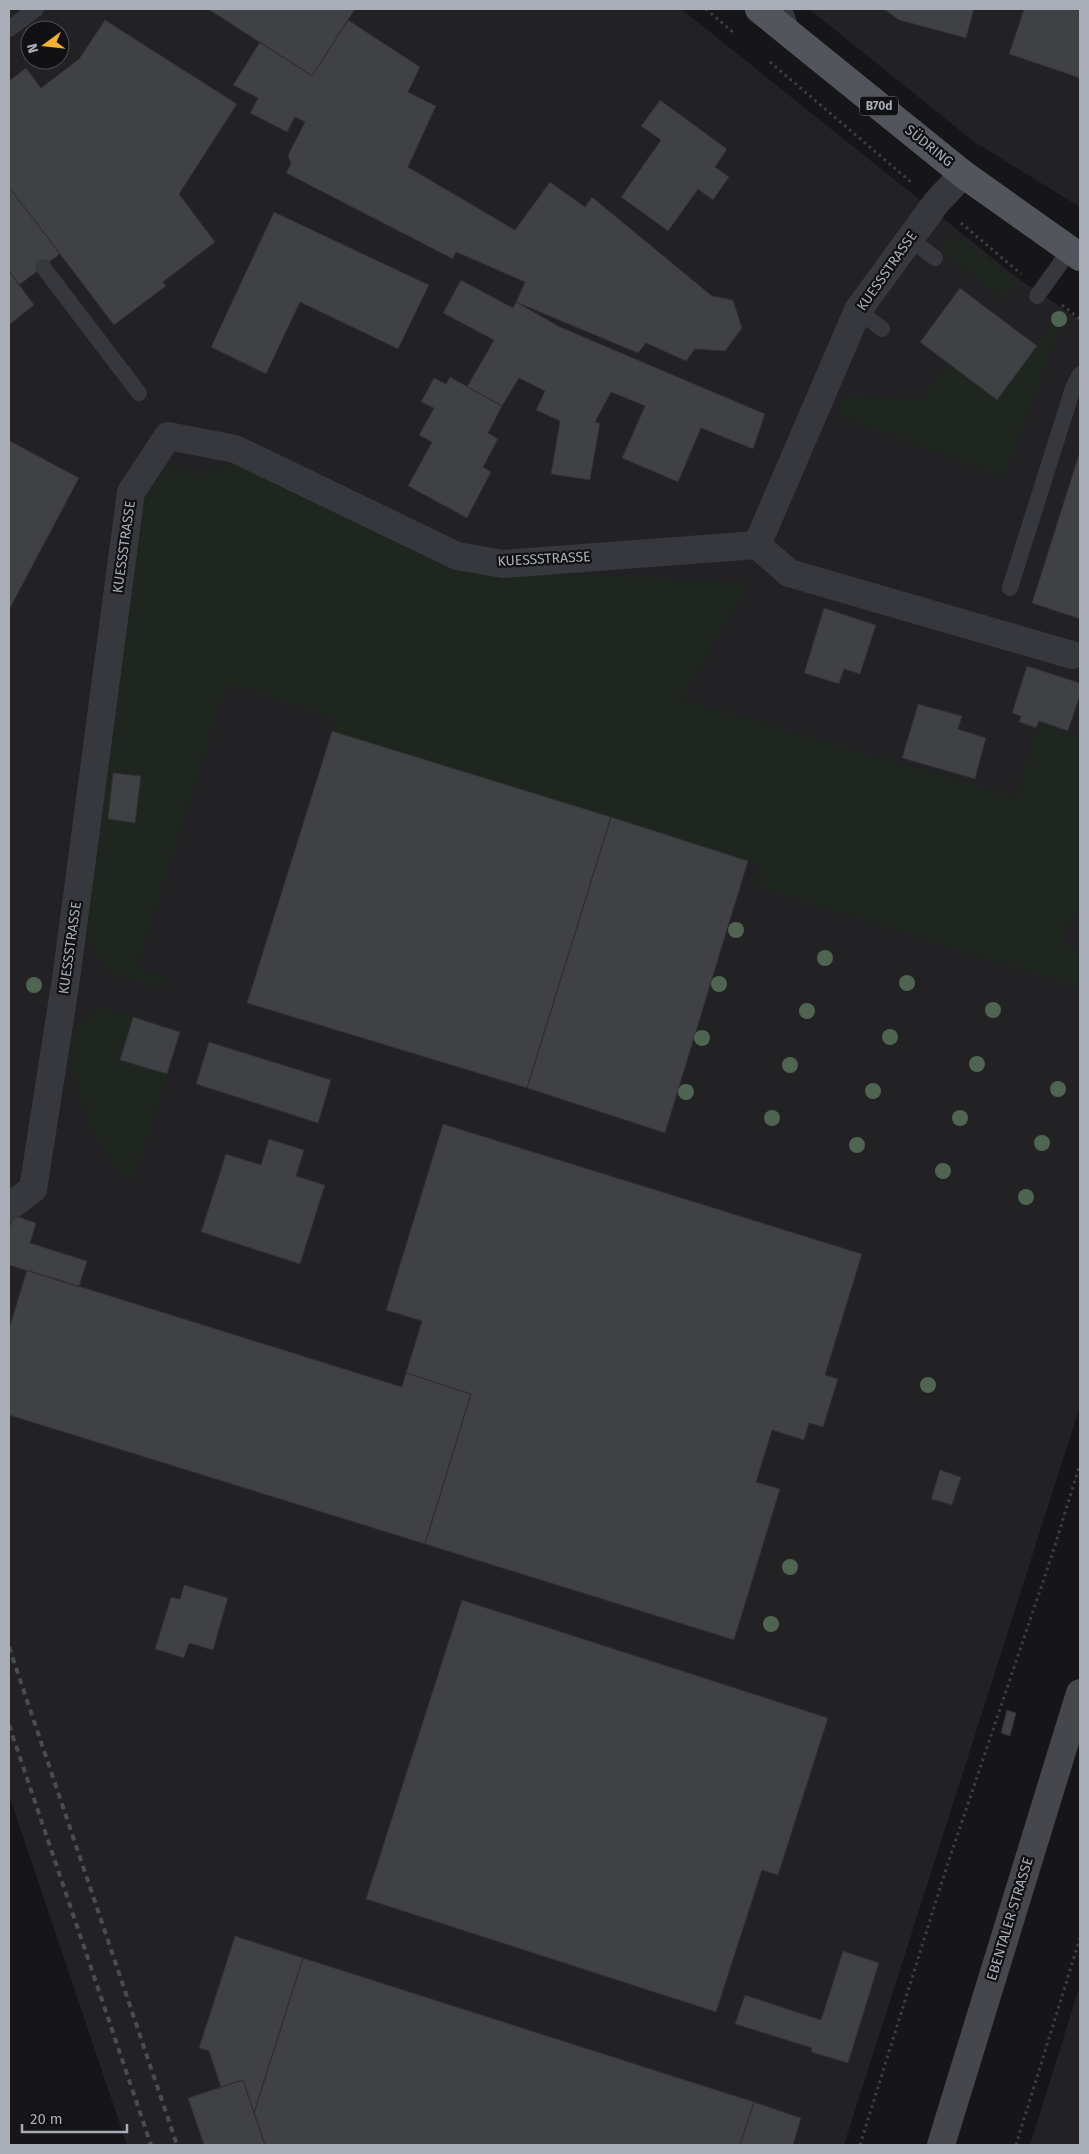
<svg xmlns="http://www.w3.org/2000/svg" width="1089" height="2154" viewBox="0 0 1089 2154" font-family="'Fira Sans',sans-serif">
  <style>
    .built { fill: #222225; fill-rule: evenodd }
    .green { fill: #1e261f }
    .building { fill: #404145; stroke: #303034 }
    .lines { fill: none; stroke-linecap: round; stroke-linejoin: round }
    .path { stroke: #3d3f44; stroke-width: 3; stroke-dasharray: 2.5 4; stroke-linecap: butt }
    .lane { stroke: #37383d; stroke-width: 16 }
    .street { stroke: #37383d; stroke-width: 28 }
    .secondary { stroke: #45474d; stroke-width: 28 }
    .primary { stroke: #53555c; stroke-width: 28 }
    .rail { stroke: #4a4c52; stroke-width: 4; stroke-dasharray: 6 5; stroke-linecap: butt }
    .tree { fill: #506452 }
    .labels { text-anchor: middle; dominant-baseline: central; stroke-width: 4.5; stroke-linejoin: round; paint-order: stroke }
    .shield { fill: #111113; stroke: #7b7e86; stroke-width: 1 }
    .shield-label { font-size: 12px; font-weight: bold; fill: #a8adb8 }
    .street-label { font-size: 14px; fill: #a8adb8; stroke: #111113 }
  </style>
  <rect width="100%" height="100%" fill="#161618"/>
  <!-- built -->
  <path class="built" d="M9 9H681L1020 280 1080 320V1406L844 2145H127L9 1795ZM30 30H60V60H30Z
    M809 9H1080V207L973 141Z
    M1080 1985V2145H1030Z"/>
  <!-- green -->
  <path class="green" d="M953 234 1018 282 1005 299 941 250Z
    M1061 314 1064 316 1004 477 837 415 847 394 922 401 948 363 997 400Z
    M232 463 449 567 749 583 681 699 1016 797 1040 723 1080 736V917L1072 915 1062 944 1080 950V988L753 885 759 864 332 731 335 718 227 683 137 968 167 978 160 988 105 971 86 930 143 495 170 467 203 474Z
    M95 1007 133 1017 120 1060 167 1074 133 1182C126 1175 117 1169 111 1161 89 1136 61 1059 78 1028 82 1021 90 1014 95 1007Z"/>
  <!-- building -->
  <path class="building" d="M208 9H355L312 76Z
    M884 9H974L966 38 899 20Z
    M1024 9H1080V78L1009 54Z
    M105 20 237 104 179 194 215 242 163 282 166 286 114 325 9 187V81L26 68 41 88 79 59Z
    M348 20 420 67 408 92 436 106 408 167 515 230 550 182 585 207 592 197 712 296 733 300 742 328 725 351 695 349 686 361 646 343 638 353 516 302 525 282 456 252 453 259 286 173 291 164 288 155 305 122 295 117 287 132 250 113 258 98 233 85 260 42 312 76Z
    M660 100 727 149 715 167 729 177 713 200 698 189 668 231 621 197 661 140 641 126Z
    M9 187 60 254 19 285 9 271Z
    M274 212 429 285 398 349 300 302 266 374 211 347Z
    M9 271 34 305 9 325Z
    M461 280 513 308 516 302 560 327 765 414 753 449 701 428 678 482 622 458 645 406 611 392 595 422 600 423 590 480 551 474 560 421 536 410 545 391 519 378 502 406 467 387 494 340 443 313Z
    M960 288 1037 346 997 400 920 342Z
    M450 377 502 406 488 433 498 439 483 467 491 472 467 518 408 486 432 442 419 435 434 408 421 402 434 378 446 384Z
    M10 441 79 478 9 610V444Z
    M1080 451V619L1032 603Z
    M824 608 876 625 860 674 844 669 839 684 804 673Z
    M1027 666 1080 683V695L1068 731 1039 721 1036 728 1019 722 1021 716 1012 713Z
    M918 704 962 716 958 729 986 738 975 779 902 758Z
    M332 731 611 817 527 1088 247 1003Z
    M113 773 141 776 135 823 108 819Z
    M611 817 748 861 665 1133 527 1088Z
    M133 1017 180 1032 167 1074 120 1060Z
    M209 1042 331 1080 318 1123 196 1084Z
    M443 1124 862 1254 825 1375 838 1379 823 1427 809 1423 804 1440 772 1430 756 1482 780 1489 734 1640 425 1544 471 1394 406 1373 422 1321 386 1310Z
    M269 1139 304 1150 296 1176 325 1185 300 1264 201 1232 226 1154 261 1165Z
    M13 1215 36 1223 30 1243 87 1261 79 1287 9 1265V1230Z
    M27 1270 402 1387 406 1373 471 1394 425 1544 9 1415V1329Z
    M940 1470 961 1477 952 1505 931 1499Z
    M184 1585 228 1598 213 1650 189 1643 184 1658 155 1649 171 1597 180 1599Z
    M462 1600 828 1718 778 1875 762 1870 716 2012 366 1899Z
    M1007 1710 1016 1713 1010 1736 1001 1733Z
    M235 1936 303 1958 254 2113 243 2080 221 2087 209 2051 199 2048Z
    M843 1951 879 1963 848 2063 811 2052 812 2048 735 2024 745 1995 821 2020Z
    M303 1958 754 2102 740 2145H265L254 2113Z
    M243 2080 265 2145H204L188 2098Z
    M754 2102 801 2118 793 2145H740Z"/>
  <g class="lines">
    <!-- path -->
    <path class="path" d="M706 9 734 33
      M770 62 912 183
      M961 223 1021 274
      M1062 305 1080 319
      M860 2145 946 1869 1052 1555 1080 1464
      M1016 2145 1080 1938"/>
    <!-- lane -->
    <path class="lane" d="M784 9 793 33
      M9 29 36 9
      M910 239 935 258
      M43 267 139 393
      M1037 296 1070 250
      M858 310 882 329
      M1010 588 1073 388 1080 374"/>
    <!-- street -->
    <path class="street" d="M757 545 789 573 1072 655
      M9 1207 33 1189 66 979 131 492 168 436 235 449 457 556 503 564 757 545 858 310 936 203 963 174"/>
    <!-- secondary -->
    <path class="secondary" d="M941 2145 1080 1693"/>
    <!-- primary -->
    <path class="primary" d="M759 9 963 174 1080 257"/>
    <!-- rail -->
    <path class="rail" d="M9 1647 177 2145
      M9 1725 151 2145"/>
  </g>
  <!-- trees -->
  <g class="tree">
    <circle cx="1059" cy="319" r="8"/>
    <circle cx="736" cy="930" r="8"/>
    <circle cx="825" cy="958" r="8"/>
    <circle cx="907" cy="983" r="8"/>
    <circle cx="719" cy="984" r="8"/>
    <circle cx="34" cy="985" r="8"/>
    <circle cx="993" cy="1010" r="8"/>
    <circle cx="807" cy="1011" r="8"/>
    <circle cx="890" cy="1037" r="8"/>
    <circle cx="702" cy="1038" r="8"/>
    <circle cx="977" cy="1064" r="8"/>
    <circle cx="790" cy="1065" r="8"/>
    <circle cx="1058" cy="1089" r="8"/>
    <circle cx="873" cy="1091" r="8"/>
    <circle cx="686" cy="1092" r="8"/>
    <circle cx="772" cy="1118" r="8"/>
    <circle cx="960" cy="1118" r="8"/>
    <circle cx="1042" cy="1143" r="8"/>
    <circle cx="857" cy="1145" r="8"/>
    <circle cx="943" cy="1171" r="8"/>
    <circle cx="1026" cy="1197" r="8"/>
    <circle cx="928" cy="1385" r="8"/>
    <circle cx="790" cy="1567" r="8"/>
    <circle cx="771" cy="1624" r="8"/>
  </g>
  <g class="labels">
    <!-- shield labels -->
    <rect class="shield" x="860" y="96.5" width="38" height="19" rx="4"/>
    <g class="shield-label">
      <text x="879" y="106">B70d</text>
    </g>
    <!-- street labels -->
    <g class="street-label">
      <text transform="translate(929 146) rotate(39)">SÜDRING</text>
      <text transform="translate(887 271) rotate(-55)">KUESSSTRASSE</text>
      <text transform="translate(124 547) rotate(-82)">KUESSSTRASSE</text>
      <text transform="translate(544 559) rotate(-3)">KUESSSTRASSE</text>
      <text transform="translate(70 948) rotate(-82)">KUESSSTRASSE</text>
      <text transform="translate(1010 1919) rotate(-73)">EBENTALER STRASSE</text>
    </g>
  </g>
  <!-- border -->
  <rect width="1089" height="2154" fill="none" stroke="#a8adb8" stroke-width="20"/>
  <!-- north arrow -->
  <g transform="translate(45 45) rotate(255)"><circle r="24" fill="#111113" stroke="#4d4f55"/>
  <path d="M0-4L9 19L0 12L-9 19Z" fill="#f2b134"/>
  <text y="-8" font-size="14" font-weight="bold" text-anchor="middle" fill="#a8adb8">N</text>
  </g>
  <!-- scale -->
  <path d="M22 2124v8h105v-8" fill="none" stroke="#a8adb8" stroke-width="2.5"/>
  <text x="30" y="2124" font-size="15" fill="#a8adb8" stroke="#111113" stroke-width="4" paint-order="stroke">20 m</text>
</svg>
